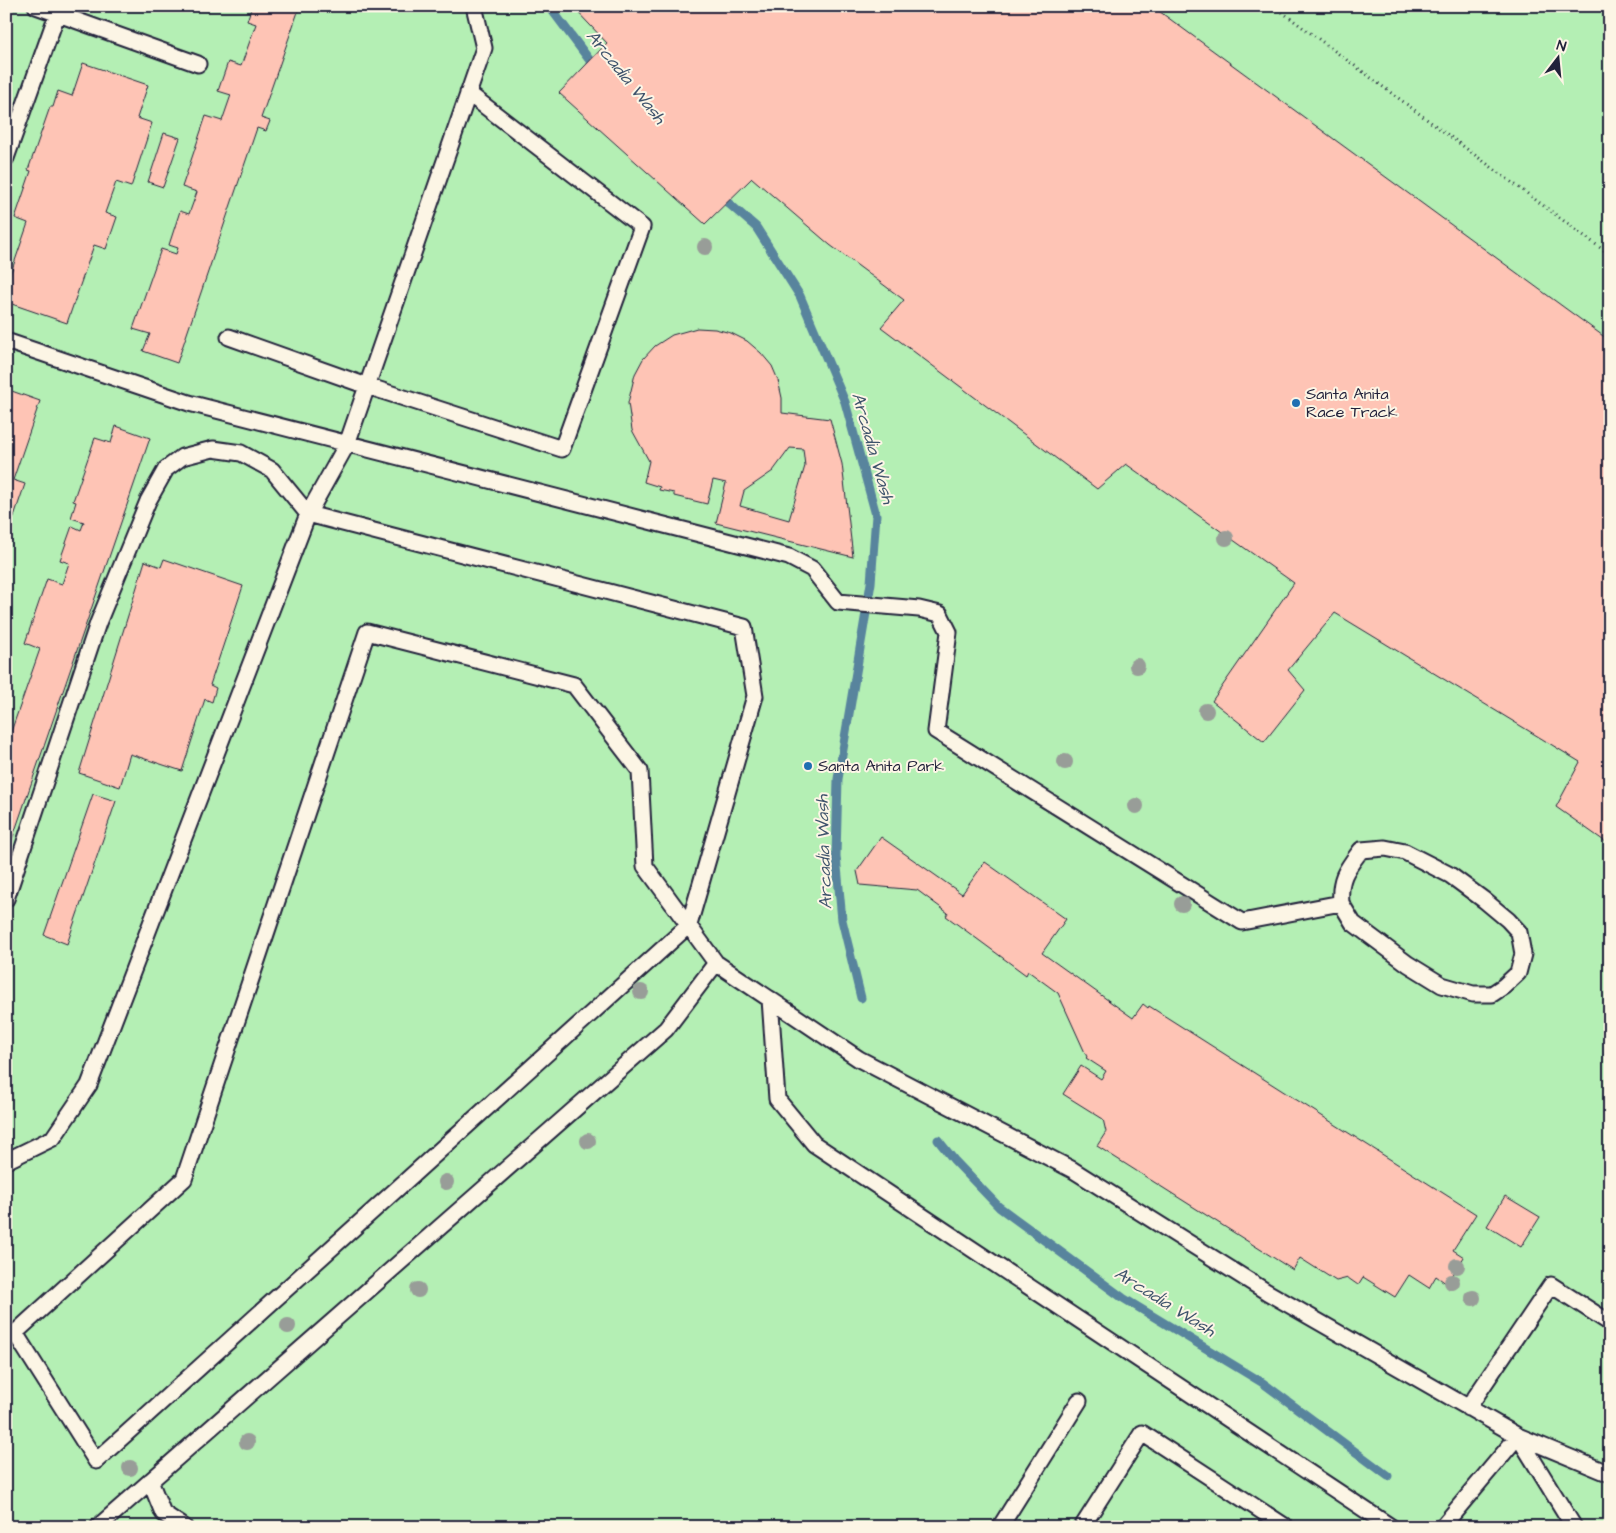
<svg xmlns="http://www.w3.org/2000/svg" width="1616" height="1533" viewBox="0 0 1616 1533" font-family="'Architects Daughter',sans-serif">
  <style>
    .green { fill: #b4efb4; stroke: #6b8878 }
    .lines { fill: none; stroke-linecap: round; stroke-linejoin: round }
    .stream { stroke: #59849d; stroke-width: 9 }
    .building { fill: #fec4b5; stroke: #22223b; fill-rule: evenodd }
    .lane-casing { stroke: #22223b; stroke-width: 19 }
    .path { stroke: #22223b; stroke-width: 3; stroke-dasharray: 1 4; stroke-linecap: butt }
    .lane { stroke: #fcf5e5; stroke-width: 15 }
    .tree { fill: #989d98 }
    .poi-dot { fill: #1f6fb2; stroke: #fcf5e5; stroke-width: 2 }
    .labels { text-anchor: middle; dominant-baseline: central; stroke-width: 4; stroke-linejoin: round; paint-order: stroke }
    .poi-label { font-size: 16px; fill: #22223b; stroke: #fcf5e5; text-anchor: start }
    .water-label { font-size: 18px; font-style: italic; fill: #3e536c; stroke: #fcf5e5 }
  </style>
  <rect width="100%" height="100%" fill="#fcf5e5"/>
  <filter id="ink" filterUnits="userSpaceOnUse"><feTurbulence type="fractalNoise" baseFrequency=".02" numOctaves="2"/><feDisplacementMap in="SourceGraphic" scale="10" xChannelSelector="R" yChannelSelector="G"/><feConvolveMatrix kernelMatrix="1 2 1 2 8 2 1 2 1" color-interpolation-filters="sRGB"/></filter>
  <g filter="url(#ink)">
    <!-- green -->
    <path class="green" d="M6 6H1610V1527H6Z"/>
    <g class="lines">
      <!-- stream -->
      <path class="stream" d="M549 6 597 70
        M719 195 756 227 800 296 845 402 876 515 871 583 838 779 836 856 842 920 861 998
        M938 1140 954 1160 999 1207 1055 1248 1123 1298 1263 1383 1388 1476"/>
    </g>
    <!-- building -->
    <path class="building" d="M252 6H300L261 118 270 121 266 131 257 128 177 363 143 351 150 334 133 329 161 249 176 254 178 248 169 245 180 211 189 214 197 192 182 187 206 116 222 121 231 95 218 91 228 62 241 66 256 24 247 21Z
      M572 6H1152L1610 341V845L1556 807 1580 762 1335 613 1288 670 1305 690 1264 742 1212 701 1294 583 1126 464 1097 489 881 327 904 300 830 245 752 178 705 224 559 93 607 43Z
      M83 63 148 85 137 118 152 123 131 187 116 182 105 213 117 217 106 249 94 245 67 323 6 302V287L28 223 15 218 31 171 28 170 50 107H53L58 91 72 96Z
      M164 133 180 138 163 187 148 182Z
      M697 328 715 329 731 333 747 341 761 353 772 366 778 380 782 398V413L830 419 842 464 853 557 716 523 726 483 713 480 707 504 674 496V493L659 490 660 487 644 482 649 461 632 430 628 403 635 374 643 359 655 346 672 335ZM790 448 803 449 805 466 789 520 740 506 744 491 773 471Z
      M6 389 40 401 13 480 25 484 9 531 12 533 6 548Z
      M116 426 150 438 6 857V746L40 649 25 643 47 579 62 584 69 563 60 560 72 526 81 530 84 522 71 518 76 502 73 501 95 438 111 443Z
      M164 559 243 586 210 685 216 688 212 702 205 699 182 771 130 754 120 787 79 773 145 561 161 567Z
      M93 794 116 801 67 944 44 935Z
      M881 837 962 894 985 862 1066 919 1042 953 1133 1018 1143 1004 1148 1008 1149 1006 1476 1214 1453 1250 1464 1257 1447 1284 1436 1276 1429 1288 1409 1275 1395 1297 1363 1277 1358 1285 1348 1278 1336 1281 1300 1258 1293 1270 1097 1146 1106 1132 1103 1119 1063 1094 1081 1066 1101 1079 1106 1071 1086 1058 1087 1057 1058 993 1028 971 1026 975 946 916 948 913 917 890 860 885 857 871Z
      M1505 1196 1540 1217 1521 1247 1487 1226Z"/>
    <g class="lines">
      <!-- lane casing -->
      <g class="lane-casing">
        <path id="lane" d="M36 6 198 64
          M6 158 60 6
          M229 337 367 386 562 449 642 227 468 93
          M6 341 189 403 789 557 812 569 838 602 919 609 940 614 949 632 936 731 1242 922 1341 903C1339 878 1346 870 1361 850L1385 848 1405 852 1450 875 1484 900 1508 920 1519 932 1523 954 1518 973 1504 986 1492 994H1473L1442 985 1408 964 1353 923 1341 903
          M6 899 98 623 148 501 166 469 182 457 213 449 241 453 272 470 308 514 744 627 755 696 689 925 96 1461 15 1333 184 1179 367 632 574 685 640 771 645 866 716 963 666 1029 98 1527
          M716 963 859 1059 1073 1170 1267 1292 1518 1436 1610 1474
          M770 999 777 1099 814 1144 1391 1527
          M6 1161 53 1138 89 1085 308 514 347 444 484 48 474 6
          M1468 1408 1551 1285 1610 1323
          M150 1481 163 1513 184 1527
          M1000 1527 1079 1401
          M1082 1527 1142 1433 1286 1527
          M1442 1527 1518 1436 1574 1527"/>
      </g>
      <!-- path -->
      <path class="path" d="M1274 6 1610 255"/>
      <!-- lane -->
      <use href="#lane" class="lane"/>
    </g>
    <!-- trees -->
    <g class="tree">
      <circle cx="705" cy="247" r="8"/>
      <circle cx="1226" cy="538" r="8"/>
      <circle cx="1137" cy="666" r="8"/>
      <circle cx="1206" cy="711" r="8"/>
      <circle cx="1065" cy="762" r="8"/>
      <circle cx="1136" cy="806" r="8"/>
      <circle cx="1182" cy="904" r="8"/>
      <circle cx="641" cy="992" r="8"/>
      <circle cx="588" cy="1141" r="8"/>
      <circle cx="446" cy="1182" r="8"/>
      <circle cx="1457" cy="1266" r="8"/>
      <circle cx="1452" cy="1282" r="8"/>
      <circle cx="418" cy="1290" r="8"/>
      <circle cx="1473" cy="1298" r="8"/>
      <circle cx="288" cy="1326" r="8"/>
      <circle cx="247" cy="1442" r="8"/>
      <circle cx="130" cy="1468" r="8"/>
    </g>
  </g>
  <!-- markers -->
  <g class="poi-dot">
    <circle cx="1296" cy="403" r="5"/>
    <circle cx="808" cy="766" r="5"/>
  </g>
  <g class="labels">
    <!-- poi labels -->
    <g class="poi-label">
      <text x="1306" y="394">Santa Anita<tspan x="1306" dy="18">Race Track</tspan></text>
      <text x="818" y="766">Santa Anita Park</text>
    </g>
    <!-- water labels -->
    <g class="water-label">
      <text transform="translate(626 77) rotate(51)">Arcadia Wash</text>
      <text transform="translate(873 448) rotate(74)">Arcadia Wash</text>
      <text transform="translate(824 852) rotate(-92)">Arcadia Wash</text>
      <text transform="translate(1165 1302) rotate(32)">Arcadia Wash</text>
    </g>
  </g>
  <!-- margin -->
  <rect width="1616" height="1533" fill="none" stroke="#fcf5e5" stroke-width="25"/>
  <rect x="12" y="12" width="1591" height="1508" fill="none" stroke="#22223b" stroke-width="2" filter="url(#ink)"/>
  <!-- north arrow -->
  <g transform="translate(1558 58) rotate(16)" stroke="#fcf5e5" stroke-width="4" paint-order="stroke">
  <path d="M0-4L9 19L0 12L-9 19Z" fill="#22223b"/>
  <text y="-8" font-size="14" font-weight="bold" text-anchor="middle" fill="#22223b">N</text>
  </g>
</svg>
